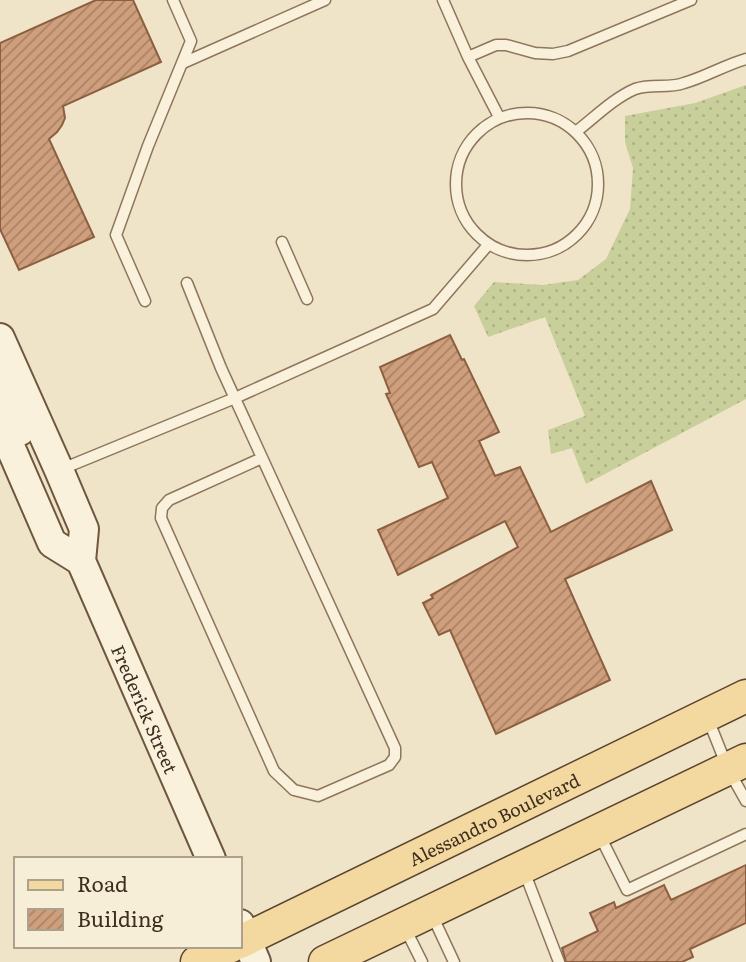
<svg xmlns="http://www.w3.org/2000/svg" width="746" height="962" viewBox="0 0 746 962" font-family="Literata,serif">
  <style>
    .grass { fill: url(#grass-dots) }
    .building { fill: url(#building-hatch); stroke: #8d5f41; stroke-width: 2 }
    .lines { fill: none; stroke-linecap: round; stroke-linejoin: round }
    .lane-casing { stroke: #8d765c; stroke-width: 13 }
    .secondary-casing { stroke: #6f573f; stroke-width: 32 }
    .primary-casing { stroke: #5b4430; stroke-width: 35 }
    .lane { stroke: #faf1dc; stroke-width: 10 }
    .secondary { stroke: #faf1dc; stroke-width: 28 }
    .primary { stroke: #f3d9a0; stroke-width: 32 }
    .labels { text-anchor: middle; dominant-baseline: central; stroke-width: 7; stroke-linejoin: round; paint-order: stroke }
    .street-label { font-size: 18px; fill: #3d2e20; stroke: #f7eed8 }
  </style>
  <defs>
    <pattern id="grass-dots" width="8" height="8" patternUnits="userSpaceOnUse" patternTransform="scale(1.75)"><rect width="8" height="8" fill="#c9cf9b"/><path d="M2 2h.1M6 6h.1" fill="none" stroke="#aeb285" stroke-width="1.8" stroke-linecap="round"/></pattern>
    <pattern id="building-hatch" width="6" height="6" patternUnits="userSpaceOnUse" patternTransform="scale(1.75)"><rect width="6" height="6" fill="#cf9f7d"/><path d="M-1 1l2-2M0 6l6-6M5 7l2-2" fill="none" stroke="#a98266"/></pattern>
  </defs>
  <rect width="100%" height="100%" fill="#f0e4c8"/>
  <!-- grass -->
  <path class="grass" d="M746 85V399L586 484 572 448 551 454 548 430 585 416 545 317 488 337 474 306 494 282 543 285 578 280 606 259 630 209 633 168 625 142V116L695 103Z"/>
  <!-- building -->
  <path class="building" d="M96 0H133L161 62 63 106 65 118 62 125 57 132 49 139 94 237 19 270 0 229V43Z
    M450 335 462 360 464 359 499 432 479 441 495 476 520 467 551 532 651 481 672 530 565 579 610 680 496 734 450 630 439 635 423 603 433 598 431 595 518 547 505 521 398 575 378 530 448 498 432 462 419 467 386 394 390 393 380 367Z
    M746 865V923L690 949 693 957 682 962H566L562 948 598 931 590 913 614 902 616 908 664 885 671 900Z"/>
  <g class="lines">
    <!-- lane casing -->
    <g class="lane-casing">
      <path id="lane" d="M443 0 468 57 499 117
        M468 57 496 45H506L535 53 553 54 568 51 691 0
        M183 63 325 0
        M456 184a71 71 0 1 1 142 0a71 71 0 1 1-142 0Z
        M577 131C595 117 614 98 635 89 652 83 668 89 684 83 705 77 725 65 746 59
        M282 242 307 299
        M187 283 221 368 395 748V757L389 765 318 796 294 790 274 771 161 518 162 508 169 500 262 458
        M145 301 116 235 148 146 191 41 173 0
        M62 469 235 398 433 309 488 245
        M708 719 728 769 746 801
        M600 836 627 890 746 834
        M524 871 559 962
        M432 915 454 962
        M405 928 422 962"/>
    </g>
    <!-- secondary casing -->
    <g class="secondary-casing">
      <g id="secondary">
        <path id="s1" d="M0 338 59 470 84 529 81 561 211 859"/>
        <path d="M0 386 20 431"/>
        <path d="M0 423 52 543 81 561"/>
        <path d="M240 924 256 962"/>
      </g>
    </g>
    <!-- primary casing -->
    <g class="primary-casing">
      <g id="primary">
        <path id="s2" d="M240 942 746 696"/>
        <path d="M197 962 231 946"/>
        <path d="M325 962 746 760"/>
      </g>
    </g>
    <!-- lane -->
    <use href="#lane" class="lane"/>
    <!-- secondary -->
    <use href="#secondary" class="secondary"/>
    <!-- primary -->
    <use href="#primary" class="primary"/>
  </g>
  <g class="labels">
    <!-- street labels -->
    <g class="street-label">
      <text stroke="none"><textPath href="#s1" startOffset="402">Frederick Street</textPath></text>
      <text stroke="none"><textPath href="#s2" startOffset="282">Alessandro Boulevard</textPath></text>
    </g>
  </g>
  <!-- legend -->
  <rect x="14" y="857" width="228" height="91" fill="#f7eed8" stroke="#ada18e" stroke-width="2"/>
  <rect x="28" y="880" width="35" height="10" fill="#f3d9a0" stroke="#ada18e" stroke-width="2"/>
  <text x="77" y="892" font-size="21" fill="#3d2e20">Road</text>
  <rect x="28" y="909" width="35" height="21" fill="url(#building-hatch)" stroke="#ada18e" stroke-width="2"/>
  <text x="77" y="927" font-size="21" fill="#3d2e20">Building</text>
</svg>
